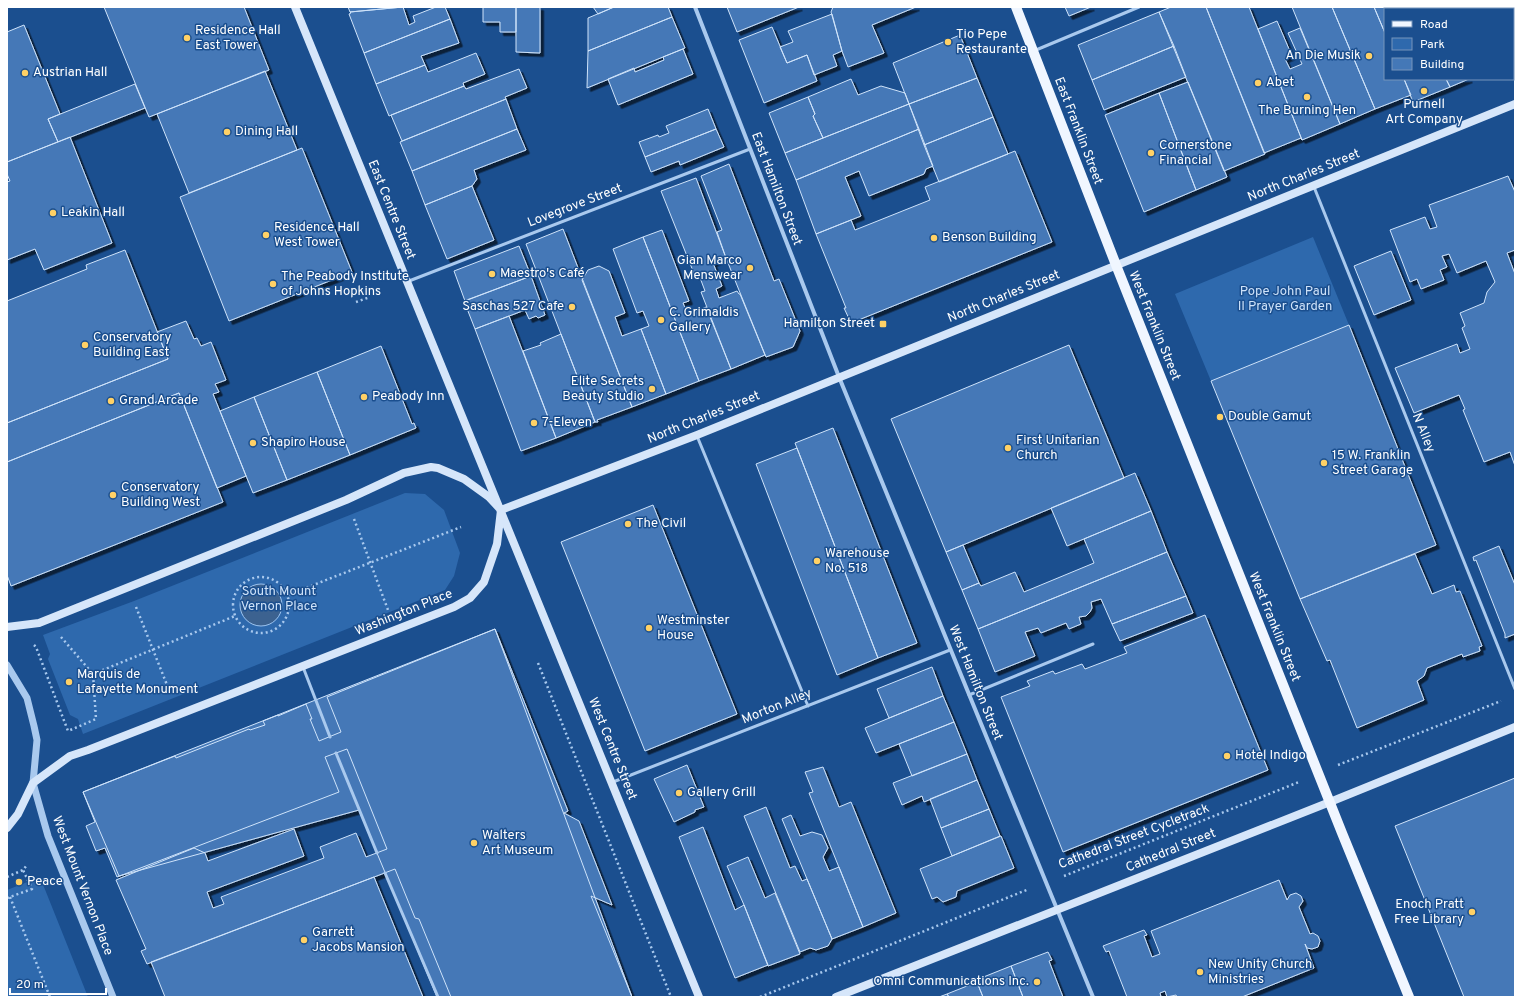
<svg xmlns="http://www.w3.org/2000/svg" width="1522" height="1004" viewBox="0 0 1522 1004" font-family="Overpass,sans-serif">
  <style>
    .green { fill: #2e69ad }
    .water { fill: #3c6290; stroke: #9cc4f0 }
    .building { fill: #4478b7; stroke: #cfe3fa; filter: url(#shadow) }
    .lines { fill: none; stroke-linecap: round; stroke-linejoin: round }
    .path { stroke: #a9c9ee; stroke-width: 2.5; stroke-dasharray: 2 3; stroke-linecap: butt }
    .service { stroke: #a9c9ee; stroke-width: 3 }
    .minor { stroke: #a9c9ee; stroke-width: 4 }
    .tertiary { stroke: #a9c9ee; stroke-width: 7 }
    .secondary { stroke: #d6e6fa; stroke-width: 8 }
    .primary { stroke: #f0f6ff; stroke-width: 10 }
    .poi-dot { fill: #ffd166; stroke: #1b4f8f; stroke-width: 1.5 }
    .labels { text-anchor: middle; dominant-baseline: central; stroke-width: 3; stroke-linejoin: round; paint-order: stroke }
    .poi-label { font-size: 13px; fill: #fff; stroke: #1b4f8f; text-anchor: start }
    .street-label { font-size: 13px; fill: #fff; stroke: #1b4f8f }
    .park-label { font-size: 13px; fill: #cfe3fa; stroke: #1b4f8f }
  </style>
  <defs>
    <filter id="shadow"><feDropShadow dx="3.5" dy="3.5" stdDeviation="0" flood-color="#0009"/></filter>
  </defs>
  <rect width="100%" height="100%" fill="#1b4f8f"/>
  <!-- green -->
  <path class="green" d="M1313 237 1349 325 1211 381 1175 294Z
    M405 493 425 494 444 510 460 553 454 576 445 590 83 734 78 719 70 715 48 659 50 654 43 635 134 601Z
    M40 877 88 997H7V890Z"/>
  <!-- water -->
  <path class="water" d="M240 605a21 21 0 1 1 42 0a21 21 0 1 1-42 0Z"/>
  <!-- building -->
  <path class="building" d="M104 7H244L269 70 149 117Z
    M348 7H403L350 12Z
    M403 7 409 25 415 22 413 16 436 7H445L450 19 364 53 349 14 351 13 350 12Z
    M483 7H516V32H500V22H483Z
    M516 7H540V53L516 52Z
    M593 7H614L598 14Z
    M614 7H668L672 17 588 51V18Z
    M727 7H799L737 32Z
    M833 7H916L872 25 884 53 848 67 842 51 831 12Z
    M1065 7H1091L1069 16Z
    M1171 7H1206L1265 154 1224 171 1159 12Z
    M1206 7H1249L1302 140 1301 138 1264 153Z
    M1292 7H1332L1375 109 1340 124Z
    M1332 7H1374L1385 33V79H1404L1411 95 1375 109Z
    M1374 7H1416L1417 9H1385V33Z
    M1416 7H1458L1459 9H1417Z
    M1458 7H1501L1502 9H1459Z
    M1501 7H1515V40L1513 36V9H1502Z
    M1159 12 1174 46 1092 80 1078 45Z
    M832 14 842 51 833 55 837 66 814 75 807 55 787 63 780 47 793 42 788 31Z
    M672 17 685 48 587 88 588 51Z
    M450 19 459 43 421 56 425 65 376 84 364 53Z
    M1277 21 1292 56 1285 59 1290 69 1302 64 1288 33 1300 28 1340 124 1302 140 1258 29Z
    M24 25 60 114 48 119 58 142 7 162V32Z
    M772 27 787 63 807 55 817 81 764 103 739 40Z
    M960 35 977 78 909 104 893 63Z
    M1513 36 1515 40V57L1513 58Z
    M1174 46 1186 77 1104 110 1092 80Z
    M683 49 693 74 618 105 608 79 634 68 635 72 664 60 663 57Z
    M476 53 485 74 463 83 464 86 389 116 376 84 425 65 428 72Z
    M519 69 527 88 505 97 506 99 402 141 391 115 464 86 466 89Z
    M265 71 297 150 189 193 157 114Z
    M977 78 993 117 924 145 909 104Z
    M851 79 858 95 881 86 905 93 909 104 823 138 813 116 815 114 808 97Z
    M1404 79H1446L1450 87 1413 102Z
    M1446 79H1469L1450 87Z
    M1188 82 1227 177 1196 190 1159 93Z
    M135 84 145 108 58 142 48 119Z
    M1159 93 1196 190 1144 212 1105 115Z
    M808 97 815 114 813 116 823 138 785 153 769 113Z
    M506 99 517 129 412 171 400 142Z
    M909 104 919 129 796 180 785 153Z
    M708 109 716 129 645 157 639 142 658 135 659 137 669 133 666 126Z
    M993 117 1008 154 939 182 924 145Z
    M517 129 526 150 474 170 477 179 472 186 425 205 412 171Z
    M716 129 724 147 680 165 679 161 651 172 645 157Z
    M919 129 933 166 926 169 924 174 869 196 859 171 845 177 861 216 816 234 796 180Z
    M70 137 112 243 44 270 35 249 7 260V182L10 181 7 174V162Z
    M302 148 352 272 229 321 180 197Z
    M1015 151 1052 242 851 323 844 308H846L816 234 851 220 855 230 930 200 925 187Z
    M729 164 774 281 779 279 800 331 793 347 766 357 726 258 717 232 722 230 701 176Z
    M1508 176 1515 192V250L1507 253 1515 274V466L1510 452 1484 462 1463 410 1465 409 1459 395 1414 413 1395 368 1457 344 1460 353 1470 349 1462 328 1465 326 1460 313 1484 303 1487 292 1495 282 1486 261 1457 273 1449 254 1442 256 1447 267 1440 270 1444 280 1421 289 1417 279 1410 282 1390 230 1425 217 1430 229 1437 227 1429 205Z
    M696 178 726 258 713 263 722 286 716 289 719 298 737 291 739 294H740L765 355 731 369 701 292 705 291 699 275 695 276 661 191Z
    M472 186 494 240 447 259 425 205Z
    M563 229 632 407 597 420 598 422H595L526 244Z
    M662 230 689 301 683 303 688 315 706 307 731 369 699 381 643 237Z
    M643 237 699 381 666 394 641 329 649 326 643 311 637 313 613 249Z
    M519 246 531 276 465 301 454 271Z
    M125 250 168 359 7 423V301L87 269 86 265Z
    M1391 251 1411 300 1374 315 1354 266Z
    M599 266 609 271 625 313 615 317 622 336 641 329 666 394 632 407 582 280 588 270Z
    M531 276 545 315 538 318 536 316 529 319 525 310 475 329 464 301Z
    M509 316 556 438 521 451 475 329Z
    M186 321 194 339 197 338 201 346 211 342 226 380 215 384 219 392 213 394 246 476 217 488 179 393 7 462V423L168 359 157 332Z
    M1349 325 1436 545 1300 599 1211 381Z
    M561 334 595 422 556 438 523 351 541 345 540 343Z
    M1069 345 1124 478 946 552 891 419Z
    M381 346 412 424 414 423 416 428 350 455 317 372Z
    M317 372 350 455 287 480 254 397Z
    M179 393 223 502 11 586 7 575V462Z
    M254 397 287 480 253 493 220 411Z
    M833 428 917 643 878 658 795 443Z
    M797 448 878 658 837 675 756 464Z
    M1135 473 1151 511 1067 546 1051 508Z
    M653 505 737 714 645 751 561 542Z
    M1151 511 1167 552 978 629 962 590 979 583 981 586 1015 572 1024 592 1094 563 1084 539Z
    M963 545 979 583 962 590 946 552Z
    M1499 546 1515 585V634L1505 638V634L1476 560 1474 561 1473 557Z
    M1167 552 1186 596 1112 624 1101 599 1091 602 1092 608 1090 612 1086 616 1079 617 1081 624 1069 629 1066 623 1041 633 1038 628 1025 632 1035 656 995 672 978 629Z
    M1415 554 1432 594 1454 585 1456 592 1460 591 1482 646 1479 647 1480 651 1463 657 1462 654 1427 668 1424 676 1417 681 1424 700 1357 728 1330 660 1327 661 1300 599Z
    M1186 596 1193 613 1120 641 1112 624Z
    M1205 615 1268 770 1063 852 1001 697 1030 686 1027 681 1053 671 1055 674 1082 664 1085 669 1127 653 1124 647Z
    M495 629 568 811 564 813 579 821 612 905 591 896 632 997H451L419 919 415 918 395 869 147 964 141 951 146 949 116 880 194 848 205 853 208 861 294 829 304 856 207 892 213 908 224 904 221 897 324 858 320 847 356 833 366 857 387 849 347 749 325 757 339 792 117 877 105 848 96 851 86 826 95 822 83 792 175 756 176 758 249 729 250 730 265 725 263 721 278 715V716L306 704 312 719H310L319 741 341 732 327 697Z
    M495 629 632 997H437L359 810 119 876 83 792Z
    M932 667 943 696 889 718 877 689Z
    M943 696 954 722 876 753 865 728Z
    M954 722 967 754 912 776 899 744Z
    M967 754 977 780 924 802 922 796 902 805 893 783Z
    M687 765 704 807 695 810V812L674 822 654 779Z
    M823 767 839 807 851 802 896 913 863 927 809 793 813 792 805 772Z
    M1515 778V997H1464L1395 826Z
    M977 780 989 809 941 828 930 799Z
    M766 807 790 868 795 866 802 881 807 879 832 939 828 946 816 950 810 948 800 952 744 816Z
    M989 809 1000 836 952 856 941 828Z
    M791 815 800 836 812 832 822 835 828 848 823 857 829 871 839 867 863 927 832 939 782 819Z
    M703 827 735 910 744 905 768 965 735 978 679 837Z
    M1001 836 1014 868 957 891 956 897 943 902 937 897 932 899 920 869Z
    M748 857 765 898 775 893 800 954 768 966 744 905 727 866Z
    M374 877 423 997H165L151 962Z
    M1279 880 1287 900 1290 895 1296 893 1301 896 1303 901 1299 907 1310 934 1313 933 1318 936 1320 941 1318 947 1312 949 1307 948 1305 944 1314 968 1242 997H1177L1176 995 1167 997 1165 991 1160 993 1161 997H1127L1109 951 1106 952 1103 946 1144 930 1147 935 1144 936 1152 957 1160 954 1151 931Z
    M1048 952 1052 960 1049 961 1063 997H1023L1011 966Z
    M1011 966 1023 997H983L976 980Z
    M977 982 983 997H949L947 994Z
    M947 994 949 997H939Z"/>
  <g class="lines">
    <!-- path -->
    <path class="path" d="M356 302 370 297
      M354 519 388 610
      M233 605a28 28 0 1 1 56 0a28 28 0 1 1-56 0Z
      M288 595 461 527
      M136 607 171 695
      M61 637 93 674 96 719 68 731
      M34 645 36 647 68 731
      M538 663 671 997
      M93 674 235 616
      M1338 765 1501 701
      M1064 876 1299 782
      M7 877 23 870 27 865
      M10 897 50 997
      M7 898 32 889 23 870
      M760 997 1029 889"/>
    <!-- service -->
    <path class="service" d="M1036 50 1139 7
      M1314 187 1515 689
      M409 281 750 149
      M697 436 808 706
      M303 667 330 737
      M969 695 1093 644
      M336 753 377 853
      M613 782 950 650
      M385 873 438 997"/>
    <!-- minor -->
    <path class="minor" d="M695 7 839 377 1093 997"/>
    <!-- tertiary -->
    <path class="tertiary" d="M7 665 27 698 34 726 37 740 33 783 48 836 113 997"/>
    <!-- secondary -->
    <path class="secondary" d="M295 7 699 997
      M501 510 697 435 1515 104
      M7 627 39 623 346 500 404 473 431 467 438 468 464 479 489 497 501 510 497 544 484 582 470 598 454 607 88 750 70 756 33 783 18 814 7 828
      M836 997 1330 802 1515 727"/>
    <!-- primary -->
    <path class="primary" d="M1016 7 1116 265 1342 833 1409 997"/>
  </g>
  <!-- markers -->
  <g class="poi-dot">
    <circle cx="187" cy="38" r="4"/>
    <circle cx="948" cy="42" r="4"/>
    <circle cx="1369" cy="56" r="4"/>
    <circle cx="25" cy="73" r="4"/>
    <circle cx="1258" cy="83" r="4"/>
    <circle cx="1424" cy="91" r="4"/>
    <circle cx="1307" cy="97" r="4"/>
    <circle cx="227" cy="132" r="4"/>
    <circle cx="1151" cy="153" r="4"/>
    <circle cx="53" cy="213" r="4"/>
    <circle cx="266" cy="235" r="4"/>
    <circle cx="934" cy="238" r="4"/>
    <circle cx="750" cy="268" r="4"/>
    <circle cx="492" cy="274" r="4"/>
    <circle cx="273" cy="284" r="4"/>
    <circle cx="572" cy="307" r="4"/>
    <circle cx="661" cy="320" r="4"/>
    <rect x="879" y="320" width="8" height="8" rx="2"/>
    <circle cx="85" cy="345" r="4"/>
    <circle cx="652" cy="389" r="4"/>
    <circle cx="364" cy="397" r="4"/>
    <circle cx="111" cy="401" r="4"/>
    <circle cx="1220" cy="417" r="4"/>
    <circle cx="534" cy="423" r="4"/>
    <circle cx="253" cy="443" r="4"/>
    <circle cx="1008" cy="448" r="4"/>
    <circle cx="1324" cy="463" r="4"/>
    <circle cx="113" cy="495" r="4"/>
    <circle cx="628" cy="524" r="4"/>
    <circle cx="817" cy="561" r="4"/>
    <circle cx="649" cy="628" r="4"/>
    <circle cx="69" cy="682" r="4"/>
    <circle cx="1227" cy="756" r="4"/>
    <circle cx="679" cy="793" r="4"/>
    <circle cx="474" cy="843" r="4"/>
    <circle cx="19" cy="882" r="4"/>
    <circle cx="1472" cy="912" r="4"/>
    <circle cx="304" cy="940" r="4"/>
    <circle cx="1200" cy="972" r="4"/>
    <circle cx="1037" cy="982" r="4"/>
  </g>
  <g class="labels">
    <!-- poi labels -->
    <g class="poi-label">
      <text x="195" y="31">Residence Hall<tspan x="195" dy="15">East Tower</tspan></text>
      <text x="956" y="35">Tio Pepe<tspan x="956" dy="15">Restaurante</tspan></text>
      <text x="1361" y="56" text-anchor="end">An Die Musik</text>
      <text x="33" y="73">Austrian Hall</text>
      <text x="1266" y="83">Abet</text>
      <text x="1424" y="105" text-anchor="middle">Purnell<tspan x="1424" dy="15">Art Company</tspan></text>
      <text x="1307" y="111" text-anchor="middle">The Burning Hen</text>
      <text x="235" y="132">Dining Hall</text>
      <text x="1159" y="146">Cornerstone<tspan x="1159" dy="15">Financial</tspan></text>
      <text x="61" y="213">Leakin Hall</text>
      <text x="274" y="228">Residence Hall<tspan x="274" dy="15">West Tower</tspan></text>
      <text x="942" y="238">Benson Building</text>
      <text x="742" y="261" text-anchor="end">Gian Marco<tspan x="742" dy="15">Menswear</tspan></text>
      <text x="500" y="274">Maestro's Café</text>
      <text x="281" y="277">The Peabody Institute<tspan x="281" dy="15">of Johns Hopkins</tspan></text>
      <text x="564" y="307" text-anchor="end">Saschas 527 Cafe</text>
      <text x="669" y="313">C. Grimaldis<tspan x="669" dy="15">Gallery</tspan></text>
      <text x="875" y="324" text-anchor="end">Hamilton Street</text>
      <text x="93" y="338">Conservatory<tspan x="93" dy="15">Building East</tspan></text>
      <text x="644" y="382" text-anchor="end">Elite Secrets<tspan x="644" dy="15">Beauty Studio</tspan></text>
      <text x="372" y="397">Peabody Inn</text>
      <text x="119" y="401">Grand Arcade</text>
      <text x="1228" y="417">Double Gamut</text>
      <text x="542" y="423">7-Eleven</text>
      <text x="1016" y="441">First Unitarian<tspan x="1016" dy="15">Church</tspan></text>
      <text x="261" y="443">Shapiro House</text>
      <text x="1332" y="456">15 W. Franklin<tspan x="1332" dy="15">Street Garage</tspan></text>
      <text x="121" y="488">Conservatory<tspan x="121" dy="15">Building West</tspan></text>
      <text x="636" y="524">The Civil</text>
      <text x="825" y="554">Warehouse<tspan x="825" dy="15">No. 518</tspan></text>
      <text x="657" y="621">Westminster<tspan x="657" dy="15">House</tspan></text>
      <text x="77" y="675">Marquis de<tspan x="77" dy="15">Lafayette Monument</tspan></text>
      <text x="1235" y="756">Hotel Indigo</text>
      <text x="687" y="793">Gallery Grill</text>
      <text x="482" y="836">Walters<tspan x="482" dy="15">Art Museum</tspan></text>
      <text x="27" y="882">Peace</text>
      <text x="1464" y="905" text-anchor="end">Enoch Pratt<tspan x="1464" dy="15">Free Library</tspan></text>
      <text x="312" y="933">Garrett<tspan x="312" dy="15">Jacobs Mansion</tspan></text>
      <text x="1208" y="965">New Unity Church<tspan x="1208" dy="15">Ministries</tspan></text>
      <text x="1029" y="982" text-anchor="end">Omni Communications Inc.</text>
    </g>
    <!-- street labels -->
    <g class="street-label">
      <text transform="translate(1078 131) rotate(69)">East Franklin Street</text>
      <text transform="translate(1304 176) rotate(-22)">North Charles Street</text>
      <text transform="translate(776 189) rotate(69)">East Hamilton Street</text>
      <text transform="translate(575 206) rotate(-21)">Lovegrove Street</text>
      <text transform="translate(391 210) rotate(68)">East Centre Street</text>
      <text transform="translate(1004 297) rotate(-22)">North Charles Street</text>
      <text transform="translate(1154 326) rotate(68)">West Franklin Street</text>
      <text transform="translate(704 418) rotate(-22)">North Charles Street</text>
      <text transform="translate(1423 433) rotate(68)">N Alley</text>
      <text transform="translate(404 613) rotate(-22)">Washington Place</text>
      <text transform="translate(1274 627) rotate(68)">West Franklin Street</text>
      <text transform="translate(975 683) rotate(68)">West Hamilton Street</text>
      <text transform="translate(777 707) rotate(-22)">Morton Alley</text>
      <text transform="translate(612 749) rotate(68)">West Centre Street</text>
      <text transform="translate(1134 837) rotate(-21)">Cathedral Street Cycletrack</text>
      <text transform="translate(1171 851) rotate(-22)">Cathedral Street</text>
      <text transform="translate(82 886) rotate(69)">West Mount Vernon Place</text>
    </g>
    <!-- park labels -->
    <g class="park-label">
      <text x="1285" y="292">Pope John Paul<tspan x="1285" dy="15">II Prayer Garden</tspan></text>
      <text x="279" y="592">South Mount<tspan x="279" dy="15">Vernon Place</tspan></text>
    </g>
  </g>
  <!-- border -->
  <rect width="1522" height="1004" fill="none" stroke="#ffffff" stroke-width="16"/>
  <!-- legend -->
  <rect x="1384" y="8" width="130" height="72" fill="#1b4f8f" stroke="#7695bc"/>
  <rect x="1392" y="21" width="20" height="6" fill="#f0f6ff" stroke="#7695bc"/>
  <text x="1420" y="28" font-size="12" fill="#ffffff">Road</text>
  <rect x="1392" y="38" width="20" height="12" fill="#2e69ad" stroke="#7695bc"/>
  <text x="1420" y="48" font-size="12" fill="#ffffff">Park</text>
  <rect x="1392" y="58" width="20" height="12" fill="#4478b7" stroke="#7695bc"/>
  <text x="1420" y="68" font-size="12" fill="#ffffff">Building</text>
  <!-- scale -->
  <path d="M10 988v6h96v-6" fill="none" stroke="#ffffff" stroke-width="2"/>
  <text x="16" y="988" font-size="12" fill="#ffffff" stroke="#1b4f8f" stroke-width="3" paint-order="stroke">20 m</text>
</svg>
